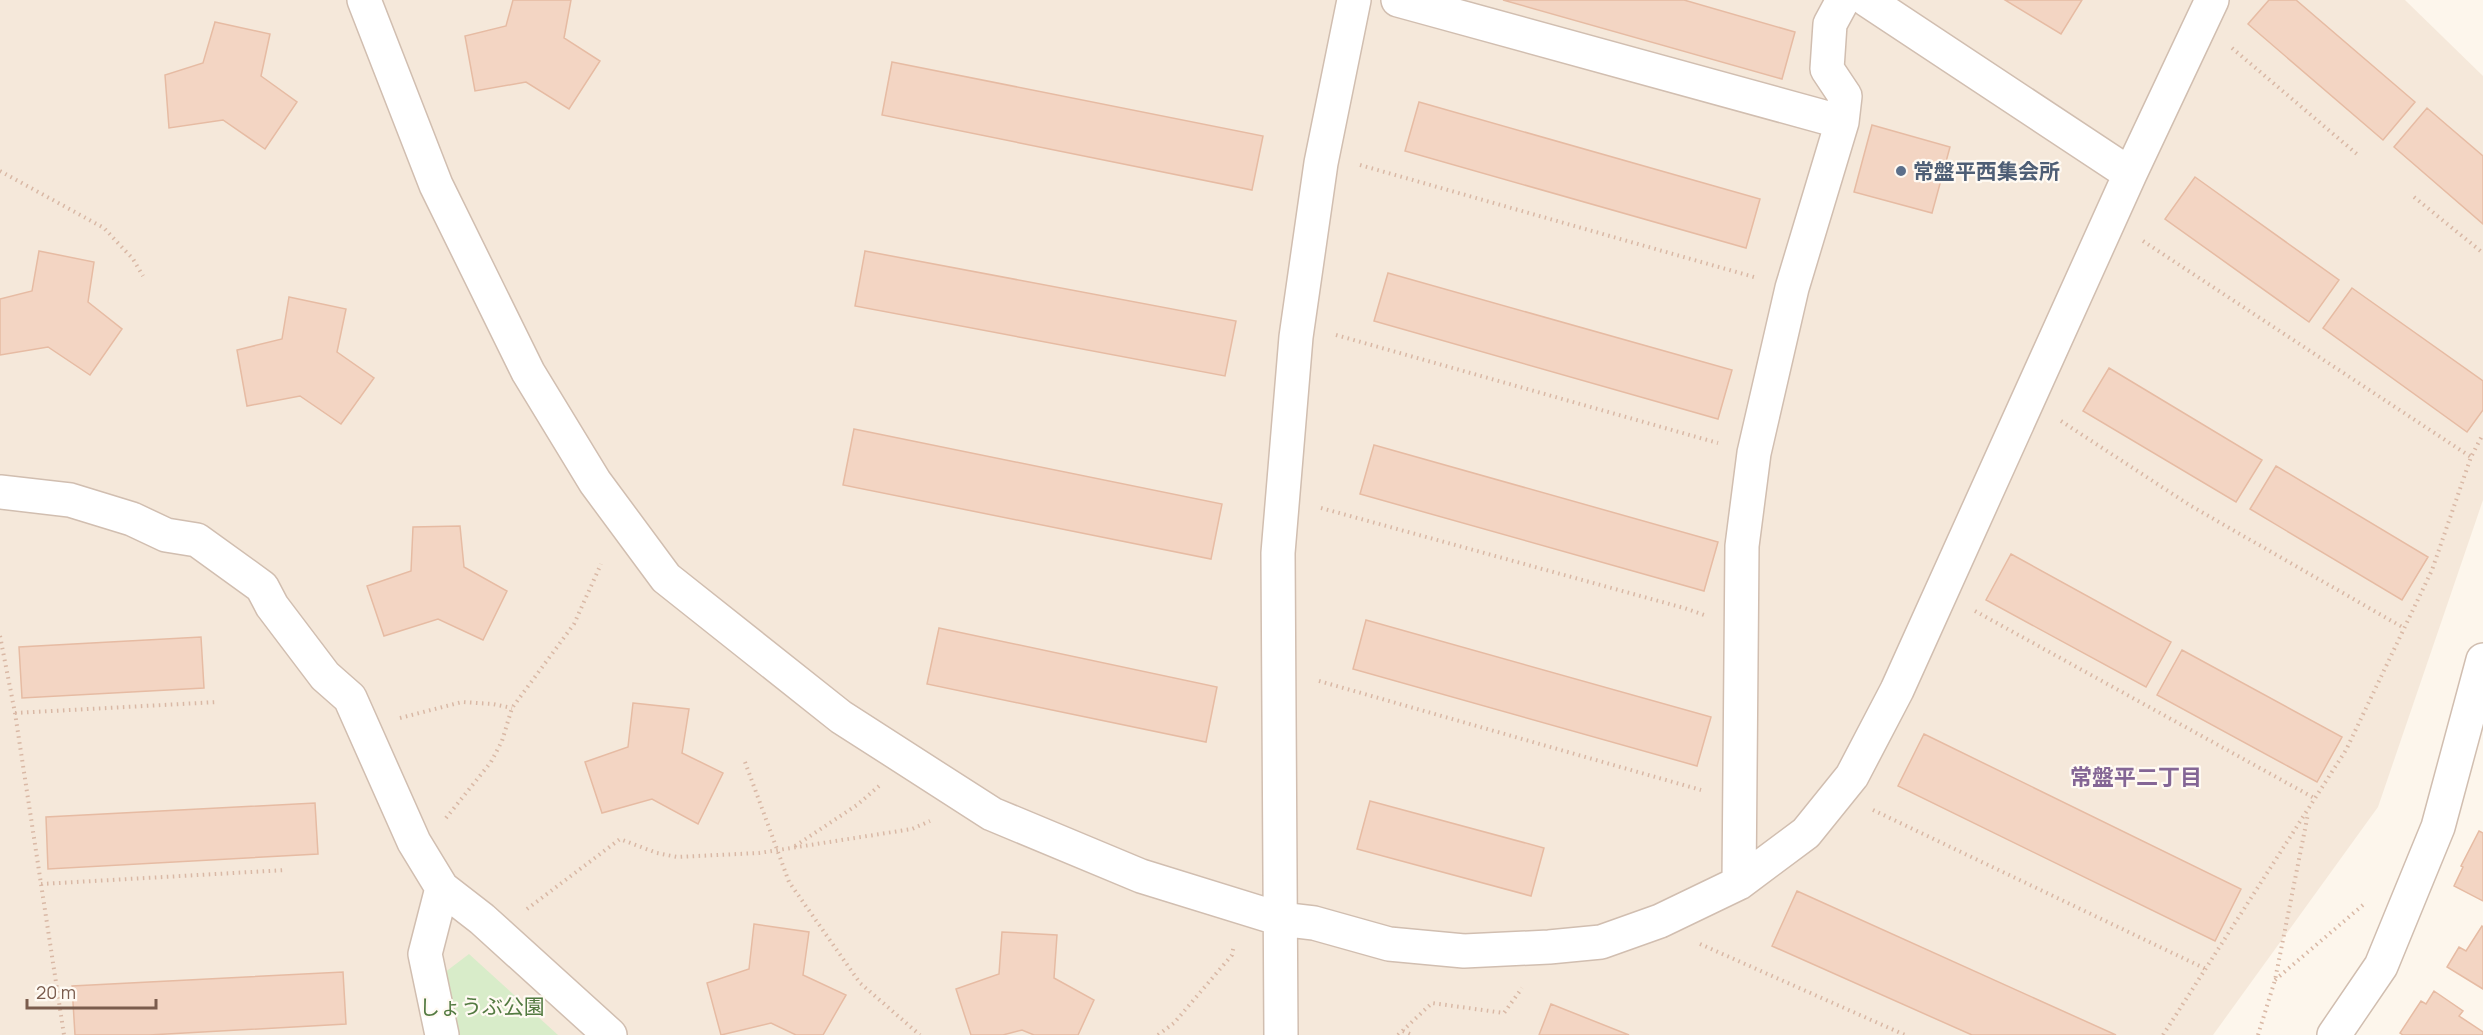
<svg xmlns="http://www.w3.org/2000/svg" width="2483" height="1035" viewBox="0 0 2483 1035" font-family="Manrope,'Noto Sans JP',sans-serif">
  <style>
    .residential { fill: #f5e8da }
    .green { fill: #d8ecc9 }
    .building { fill: #f3d5c3; stroke: #e6bba3; stroke-width: 1.5 }
    .lines { fill: none; stroke-linecap: round; stroke-linejoin: round }
    .minor-casing { stroke: #d1beb0; stroke-width: 36 }
    .path { stroke: #d9b8a5; stroke-width: 4; stroke-dasharray: 1.5 4.5; stroke-linecap: butt }
    .minor { stroke: #fff; stroke-width: 33 }
    .service-dot { fill: #5c6f8a; stroke: #fffaf3; stroke-width: 2 }
    .labels { text-anchor: middle; dominant-baseline: central; stroke-width: 4.5; stroke-linejoin: round; paint-order: stroke }
    .service-label { font-size: 21px; font-weight: bold; fill: #4e5e75; stroke: #fffaf3; text-anchor: start }
    .park-label { font-size: 21px; fill: #537a41; stroke: #fffaf3 }
    .neighbourhood-label { font-size: 22px; font-weight: bold; fill: #846695; stroke: #fffaf3 }
  </style>
  <rect width="100%" height="100%" fill="#fdf6ec"/>
  <!-- residential -->
  <path class="residential" d="M0 0H2405L2483 76V500L2378 807 2213 1035H0Z"/>
  <!-- green -->
  <path class="green" d="M469 954 558 1035H458L444 973Z"/>
  <!-- building -->
  <path class="building" d="M513 0H571L564 38 600 61 569 109 526 82 475 91 465 36 506 26Z
    M1503 0H1684L1795 32 1782 79Z
    M2005 0H2082L2061 34Z
    M2269 0H2296L2415 102 2383 140 2248 24Z
    M215 22 270 34 261 76 297 102 265 149 223 120 169 128 165 75 203 63Z
    M892 62 1263 136 1252 190 882 115Z
    M1419 102 1760 199 1746 248 1405 151Z
    M2427 108 2483 156V224L2394 147Z
    M1872 125 1950 147 1932 213 1854 192Z
    M2195 177 2339 280 2309 322 2165 219Z
    M39 251 94 262 88 302 122 329 90 375 48 347 0 355V299L32 291Z
    M865 251 1236 321 1225 376 855 306Z
    M1388 273 1732 370 1718 419 1374 321Z
    M2352 288 2483 381V410L2467 432 2323 328Z
    M289 297 346 309 337 352 374 378 341 424 300 396 247 406 237 350 282 339Z
    M2109 368 2262 460 2236 502 2083 411Z
    M854 429 1222 504 1211 559 843 485Z
    M1374 445 1718 542 1704 591 1360 494Z
    M2276 466 2428 557 2402 600 2250 509Z
    M460 526 464 567 507 591 483 640 438 619 384 636 367 586 411 571 413 527Z
    M2011 554 2171 642 2146 687 1986 600Z
    M1366 620 1711 717 1697 766 1353 669Z
    M939 628 1217 687 1206 742 927 684Z
    M201 637 204 688 22 698 19 647Z
    M2182 650 2342 737 2317 782 2157 695Z
    M633 703 689 709 682 753 723 773 698 824 652 799 602 813 585 762 628 747Z
    M1924 734 2241 889 2215 941 1898 786Z
    M1370 801 1544 848 1531 896 1357 849Z
    M315 803 318 854 48 869 46 817Z
    M2479 831 2483 833V901L2454 886 2463 867 2461 866Z
    M1797 891 2116 1035H1972L1772 946Z
    M754 924 809 932 803 975 846 995 823 1035H796L771 1023 721 1035 707 983 749 969Z
    M2482 926 2483 927V989L2447 967 2459 947 2466 951Z
    M1002 932 1057 935 1054 978 1094 1000 1078 1035H1034L1022 1030 1003 1035H971L956 989 999 974Z
    M343 972 346 1024 149 1035H75L72 986Z
    M2434 991 2463 1011 2459 1016 2483 1032V1035H2403L2400 1033 2421 1001 2426 1004Z
    M1551 1004 1629 1035H1539Z"/>
  <g class="lines">
    <!-- minor casing -->
    <g class="minor-casing">
      <path id="minor" d="M364 0 436 185 528 372 595 482 666 578 841 717 992 814 1141 876 1280 919 1314 923 1389 944 1464 951 1549 947 1601 942 1660 921 1739 883 1806 833 1852 776 1897 690 2130 174 2212 0
        M1398 0 1842 122
        M1867 0 2130 174
        M0 492 70 500 132 519 166 535 197 540 262 587 272 606 325 676 350 698 414 842 442 888 482 919 610 1035
        M1739 883 1742 546 1754 453 1792 288 1842 122 1845 96 1827 69 1830 24 1843 0
        M442 888 425 954 442 1035
        M1281 1035 1278 553 1296 337 1321 163 1354 0
        M2334 1035 2381 966 2438 827 2483 660"/>
    </g>
    <!-- path -->
    <path class="path" d="M2232 48 2358 155
      M1360 165 1754 277
      M0 171 104 228 133 259 143 276
      M2414 197 2483 253
      M2143 241 2471 457
      M1336 335 1718 443
      M2061 421 2191 506 2404 628
      M1321 508 1684 608 1704 615
      M1975 611 2316 799
      M0 636 15 713 64 1035
      M1319 681 1701 790
      M15 713 218 702
      M400 718 462 702 493 704 512 708
      M745 762 789 882 860 983 920 1035
      M1873 810 2206 969
      M446 818 491 762 502 741 512 708 574 624 601 564
      M795 846 857 805 879 786
      M41 884 286 870
      M527 909 620 839 657 853 677 857 759 853 912 829 930 821
      M1700 944 1905 1035
      M2275 980 2363 905
      M1403 1031 1412 1035
      M1158 1035 1174 1023 1232 955 1234 945
      M1398 1035 1432 1003 1504 1013 1522 988
      M2163 1035 2346 750 2432 570 2471 457 2483 434
      M2258 1035 2275 980 2308 814"/>
    <!-- minor -->
    <use href="#minor" class="minor"/>
  </g>
  <!-- markers -->
  <circle class="service-dot" cx="1901" cy="171" r="6"/>
  <g class="labels">
    <!-- service labels -->
    <g class="service-label">
      <text x="1913" y="171">常盤平西集会所</text>
    </g>
    <!-- park labels -->
    <g class="park-label">
      <text x="482" y="1006">しょうぶ公園</text>
    </g>
    <!-- neighbourhood labels -->
    <g class="neighbourhood-label">
      <text x="2136" y="777">常盤平二丁目</text>
    </g>
  </g>
  <!-- scale -->
  <path d="M27 999v9h129v-9" fill="none" stroke="#7a5c4d" stroke-width="3"/>
  <text x="36" y="999" font-size="18" fill="#7a5c4d" stroke="#fffaf3" stroke-width="4.5" paint-order="stroke">20 m</text>
</svg>
